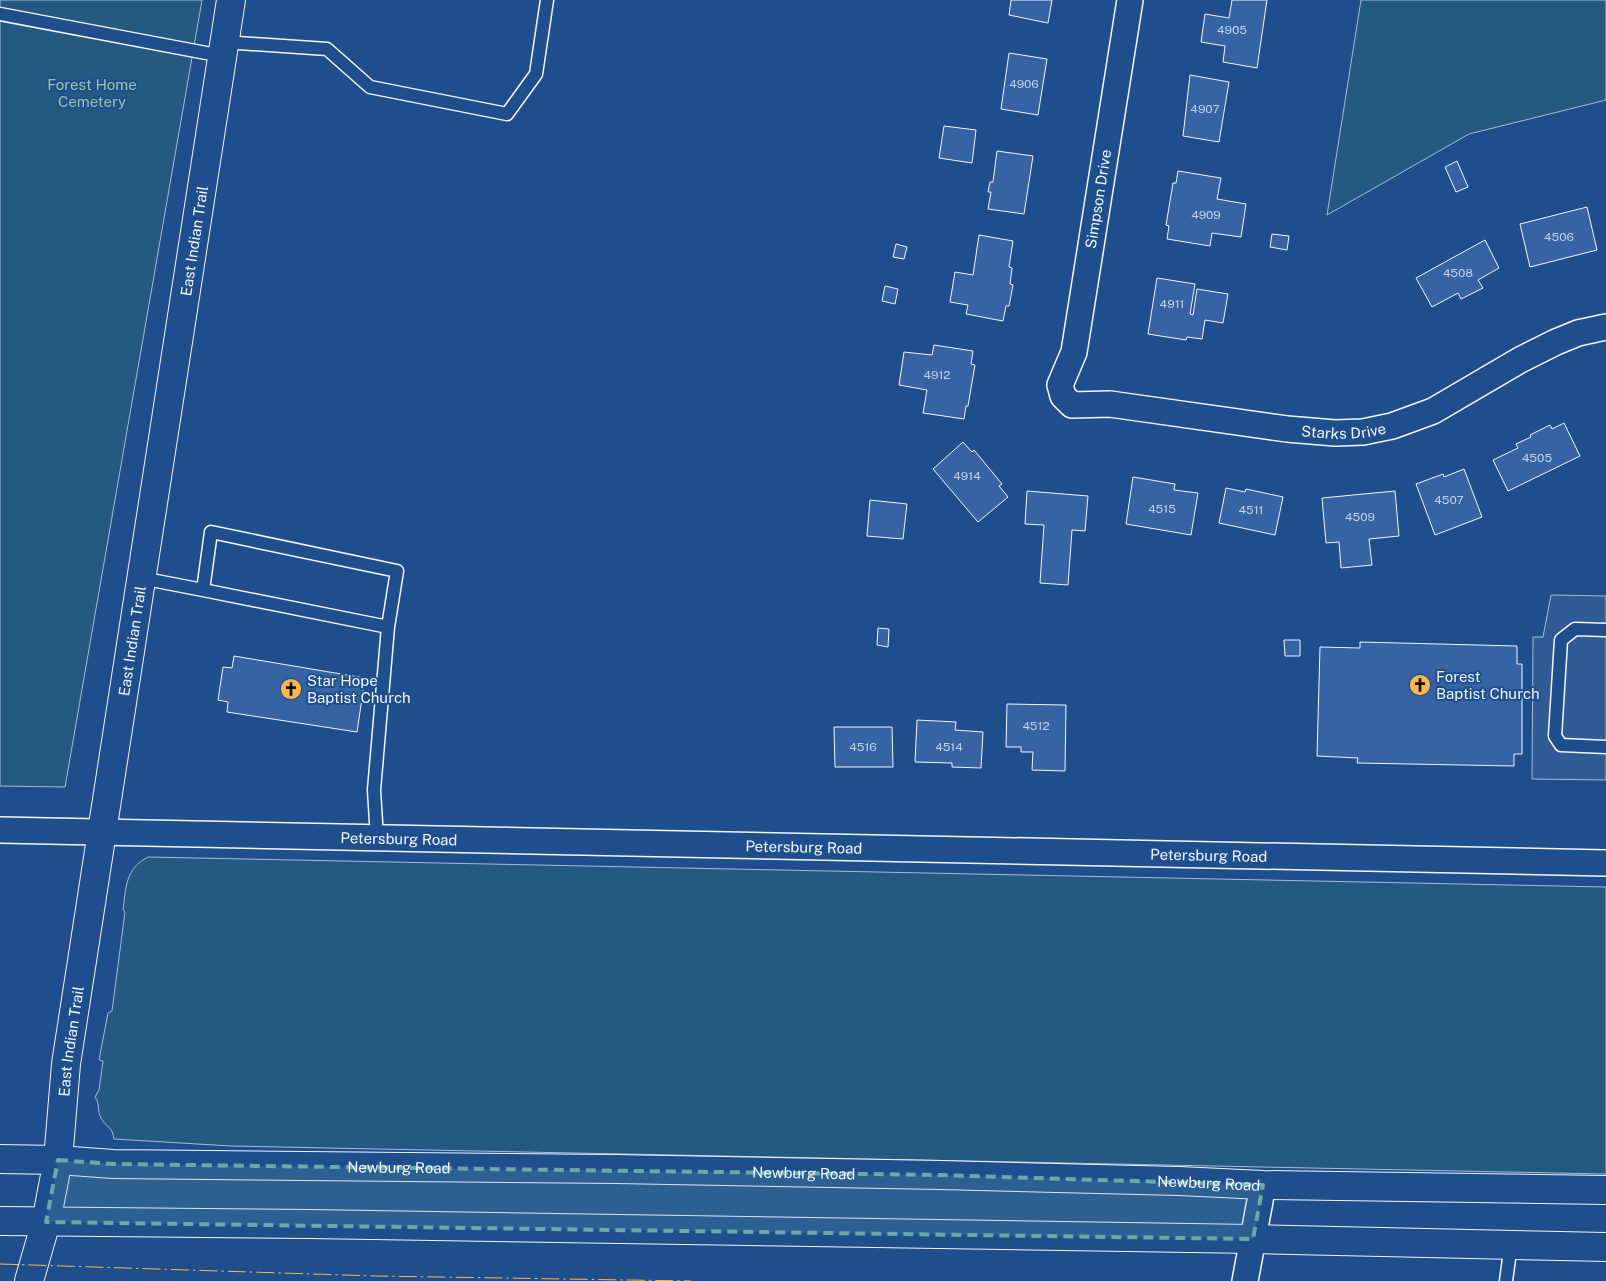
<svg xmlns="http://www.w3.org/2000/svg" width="1606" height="1281" viewBox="0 0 1606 1281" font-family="'Public Sans',sans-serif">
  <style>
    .green { fill: #245a82; stroke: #a8bbd7 }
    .parking { fill: #305b95; stroke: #a8bbd7 }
    .building { fill: #3563a3; stroke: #f2f6ff }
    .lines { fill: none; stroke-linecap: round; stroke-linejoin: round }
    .lane-casing { stroke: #f2f6ff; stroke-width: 15 }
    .street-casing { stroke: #f2f6ff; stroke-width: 28 }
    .secondary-casing { stroke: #f2f6ff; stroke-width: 30 }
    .lane { stroke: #1f4e8c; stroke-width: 12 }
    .street { stroke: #1f4e8c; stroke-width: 25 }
    .secondary { stroke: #1f4e8c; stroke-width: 28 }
    .power { stroke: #ffb74d; stroke-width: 1; stroke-dasharray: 18 4 2.5 4; stroke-linecap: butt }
    .marked { fill: #6aa9a8; fill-opacity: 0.2; stroke: #6aa9a8; stroke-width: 4; stroke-dasharray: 10 6; stroke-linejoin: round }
    .labels { text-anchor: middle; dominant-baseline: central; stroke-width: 4; stroke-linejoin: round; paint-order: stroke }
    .number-label { font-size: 12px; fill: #c3d1e8 }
    .park-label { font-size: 15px; fill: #97c8a6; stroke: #1f4e8c }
    .street-label { font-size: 15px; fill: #f2f6ff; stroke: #1f4e8c }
    .poi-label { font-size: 15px; fill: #f2f6ff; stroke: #1f4e8c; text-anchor: start }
  </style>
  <rect width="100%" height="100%" fill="#1f4e8c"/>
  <!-- green -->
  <path class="green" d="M0 0H202L65 787 0 786Z
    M1361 0H1606V100L1469 134 1327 215Z
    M148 857 1606 887V1174L328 1148 231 1146 114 1139C112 1125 107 1129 101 1118 97 1111 100 1103 95 1097L99 1090 103 1061 99 1060 108 1013 112 1011 125 912 123 910C126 888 125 869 148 857Z"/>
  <!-- parking -->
  <path class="parking" d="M1551 595 1606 596V780L1532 779 1533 637H1543Z"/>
  <!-- building -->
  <path class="building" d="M1011 0H1052L1048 23 1009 15Z
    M1232 0H1267L1257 68 1223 62 1225 46 1201 42 1205 14 1229 18Z
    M1009 53 1047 59 1038 115 1001 109Z
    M1190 75 1229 82 1219 142 1183 136Z
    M944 126 976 130 972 163 939 158Z
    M997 151 1033 156 1024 214 988 209 991 192H988L990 182H993Z
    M1457 161 1468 187 1456 192 1445 167Z
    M1178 171 1221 178 1217 199 1246 204 1241 237 1212 233 1210 246 1167 239 1169 226 1166 225 1173 183H1176Z
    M1587 207 1597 250 1530 267 1520 224Z
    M1272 234 1289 236 1287 250 1270 247Z
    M979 235 1013 241 1009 267 1012 268 1010 284 1013 285 1009 306H1006L1003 321 966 314 968 305 950 302 955 272 973 275Z
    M1485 240 1499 268 1478 280 1483 288 1461 299 1458 293 1432 307 1416 278Z
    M896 244 907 247 904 259 893 257Z
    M1157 278 1195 284 1190 314 1193 315 1197 289 1228 294 1223 323 1205 320 1202 339 1187 337 1186 340 1148 334Z
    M885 286 898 289 895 304 882 301Z
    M934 345 973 351 971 364 975 365 968 406H966L964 419 923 413 927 390 899 385 904 352 932 355Z
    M1564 423 1580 456 1508 491 1493 460 1518 448 1516 444 1531 437 1530 435 1550 425 1552 429Z
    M963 442 972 452 974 450 1002 484 999 486 1008 497 978 522 933 469Z
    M1464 469 1482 517 1435 535 1416 484 1443 474 1444 477Z
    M1133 477 1175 484 1174 490 1198 493 1191 535 1126 524Z
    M1226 488 1245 492 1246 489 1283 497 1275 535 1219 523Z
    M1027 491 1088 496 1085 531 1072 530 1068 585 1040 583 1044 525 1025 524Z
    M1395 491 1399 536 1369 539 1372 565 1341 568 1339 542 1326 543 1322 498Z
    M870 500 907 504 903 539 867 536Z
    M878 628 889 629 888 647 877 645Z
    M1284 640H1300V656H1285Z
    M1360 642 1517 646V664H1522V754H1514V766L1357 763 1358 758 1317 756 1320 647 1360 648Z
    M234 656 365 678 357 732 227 712 228 702 218 700 223 667 232 668Z
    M1007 704 1066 705 1065 771 1032 770 1033 752H1021V747H1006Z
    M917 720 956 722 955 730 983 732 981 768 952 767V763L915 762Z
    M834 727H892L893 767H835Z"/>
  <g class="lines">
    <!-- lane casing -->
    <g class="lane-casing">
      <path id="lane" d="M0 14 222 56
        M224 42 327 49 370 87 507 114 536 74 547 0
        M141 578 203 590
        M1606 630 1575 629 1561 640 1555 736 1561 745 1606 747
        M377 838 374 790 388 627 397 571 211 532 203 590 388 627
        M1506 1281 1511 1244"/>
    </g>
    <!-- street casing -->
    <g class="street-casing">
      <g id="street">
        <path id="s1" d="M1130 0 1074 352 1060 385 1063 396 1072 405 1110 404 1287 429 1335 433 1363 432 1392 426 1433 411 1520 360 1556 342 1578 333 1606 327"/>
        <path id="s2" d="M0 830 1606 863"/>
        <path d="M1245 1281 1263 1185"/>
      </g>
    </g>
    <!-- secondary casing -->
    <g class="secondary-casing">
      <g id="secondary">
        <path id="s3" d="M0 1159 58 1160 113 1164 616 1169 940 1175 1179 1181 1263 1185 1606 1190"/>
        <path d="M0 1221 310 1224 1253 1239 1606 1247"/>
        <path id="s4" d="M29 1281 46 1222 58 1160 66 1064 231 0"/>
      </g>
    </g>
    <!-- lane -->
    <use href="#lane" class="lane"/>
    <!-- street -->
    <use href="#street" class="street"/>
    <!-- secondary -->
    <use href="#secondary" class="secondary"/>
    <!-- power -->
    <path class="power" d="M0 1264 376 1276 691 1281"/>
  </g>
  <!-- marked area -->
  <path class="marked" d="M58 1160 113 1164 940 1175 1263 1185 1253 1239 46 1222Z"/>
  <!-- icons -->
  <defs>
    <g id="church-disc" transform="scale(1.125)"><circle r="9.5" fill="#ffb74d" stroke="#1f4e8c"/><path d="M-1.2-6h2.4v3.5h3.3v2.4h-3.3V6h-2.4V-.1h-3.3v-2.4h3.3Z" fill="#111"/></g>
  </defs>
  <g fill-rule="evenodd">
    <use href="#church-disc" x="1420" y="685"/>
    <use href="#church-disc" x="291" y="689"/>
  </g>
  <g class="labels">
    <!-- number labels -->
    <g class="number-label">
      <text x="1232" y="30">4905</text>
      <text x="1024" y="84">4906</text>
      <text x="1205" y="109">4907</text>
      <text x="1206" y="215">4909</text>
      <text x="1559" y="237">4506</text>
      <text x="1458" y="273">4508</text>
      <text x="1172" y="304">4911</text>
      <text x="937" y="375">4912</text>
      <text x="1537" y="458">4505</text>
      <text x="967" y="476">4914</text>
      <text x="1449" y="500">4507</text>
      <text x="1162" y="509">4515</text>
      <text x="1251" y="510">4511</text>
      <text x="1360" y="517">4509</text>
      <text x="1036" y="726">4512</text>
      <text x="863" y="747">4516</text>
      <text x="949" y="747">4514</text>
    </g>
    <!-- park labels -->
    <g class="park-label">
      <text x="92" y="84">Forest Home<tspan x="92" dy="17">Cemetery</tspan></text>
    </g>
    <!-- street labels -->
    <g class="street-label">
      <text transform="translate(1098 199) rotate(-81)">Simpson Drive</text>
      <text stroke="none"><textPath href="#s4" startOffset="1054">East Indian Trail</textPath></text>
      <text stroke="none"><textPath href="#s1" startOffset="690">Starks Drive</textPath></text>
      <text stroke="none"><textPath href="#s4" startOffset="649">East Indian Trail</textPath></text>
      <text stroke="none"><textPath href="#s2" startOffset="399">Petersburg Road</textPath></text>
      <text stroke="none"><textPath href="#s2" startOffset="804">Petersburg Road</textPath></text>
      <text stroke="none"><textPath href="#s2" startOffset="1209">Petersburg Road</textPath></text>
      <text stroke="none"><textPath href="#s4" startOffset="244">East Indian Trail</textPath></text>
      <text stroke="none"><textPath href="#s3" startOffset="399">Newburg Road</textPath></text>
      <text stroke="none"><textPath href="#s3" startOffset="804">Newburg Road</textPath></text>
      <text stroke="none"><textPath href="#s3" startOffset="1209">Newburg Road</textPath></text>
    </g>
    <!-- poi labels -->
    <g class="poi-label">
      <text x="1436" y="676">Forest<tspan x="1436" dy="17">Baptist Church</tspan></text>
      <text x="307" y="680">Star Hope<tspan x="307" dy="17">Baptist Church</tspan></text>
    </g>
  </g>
</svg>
